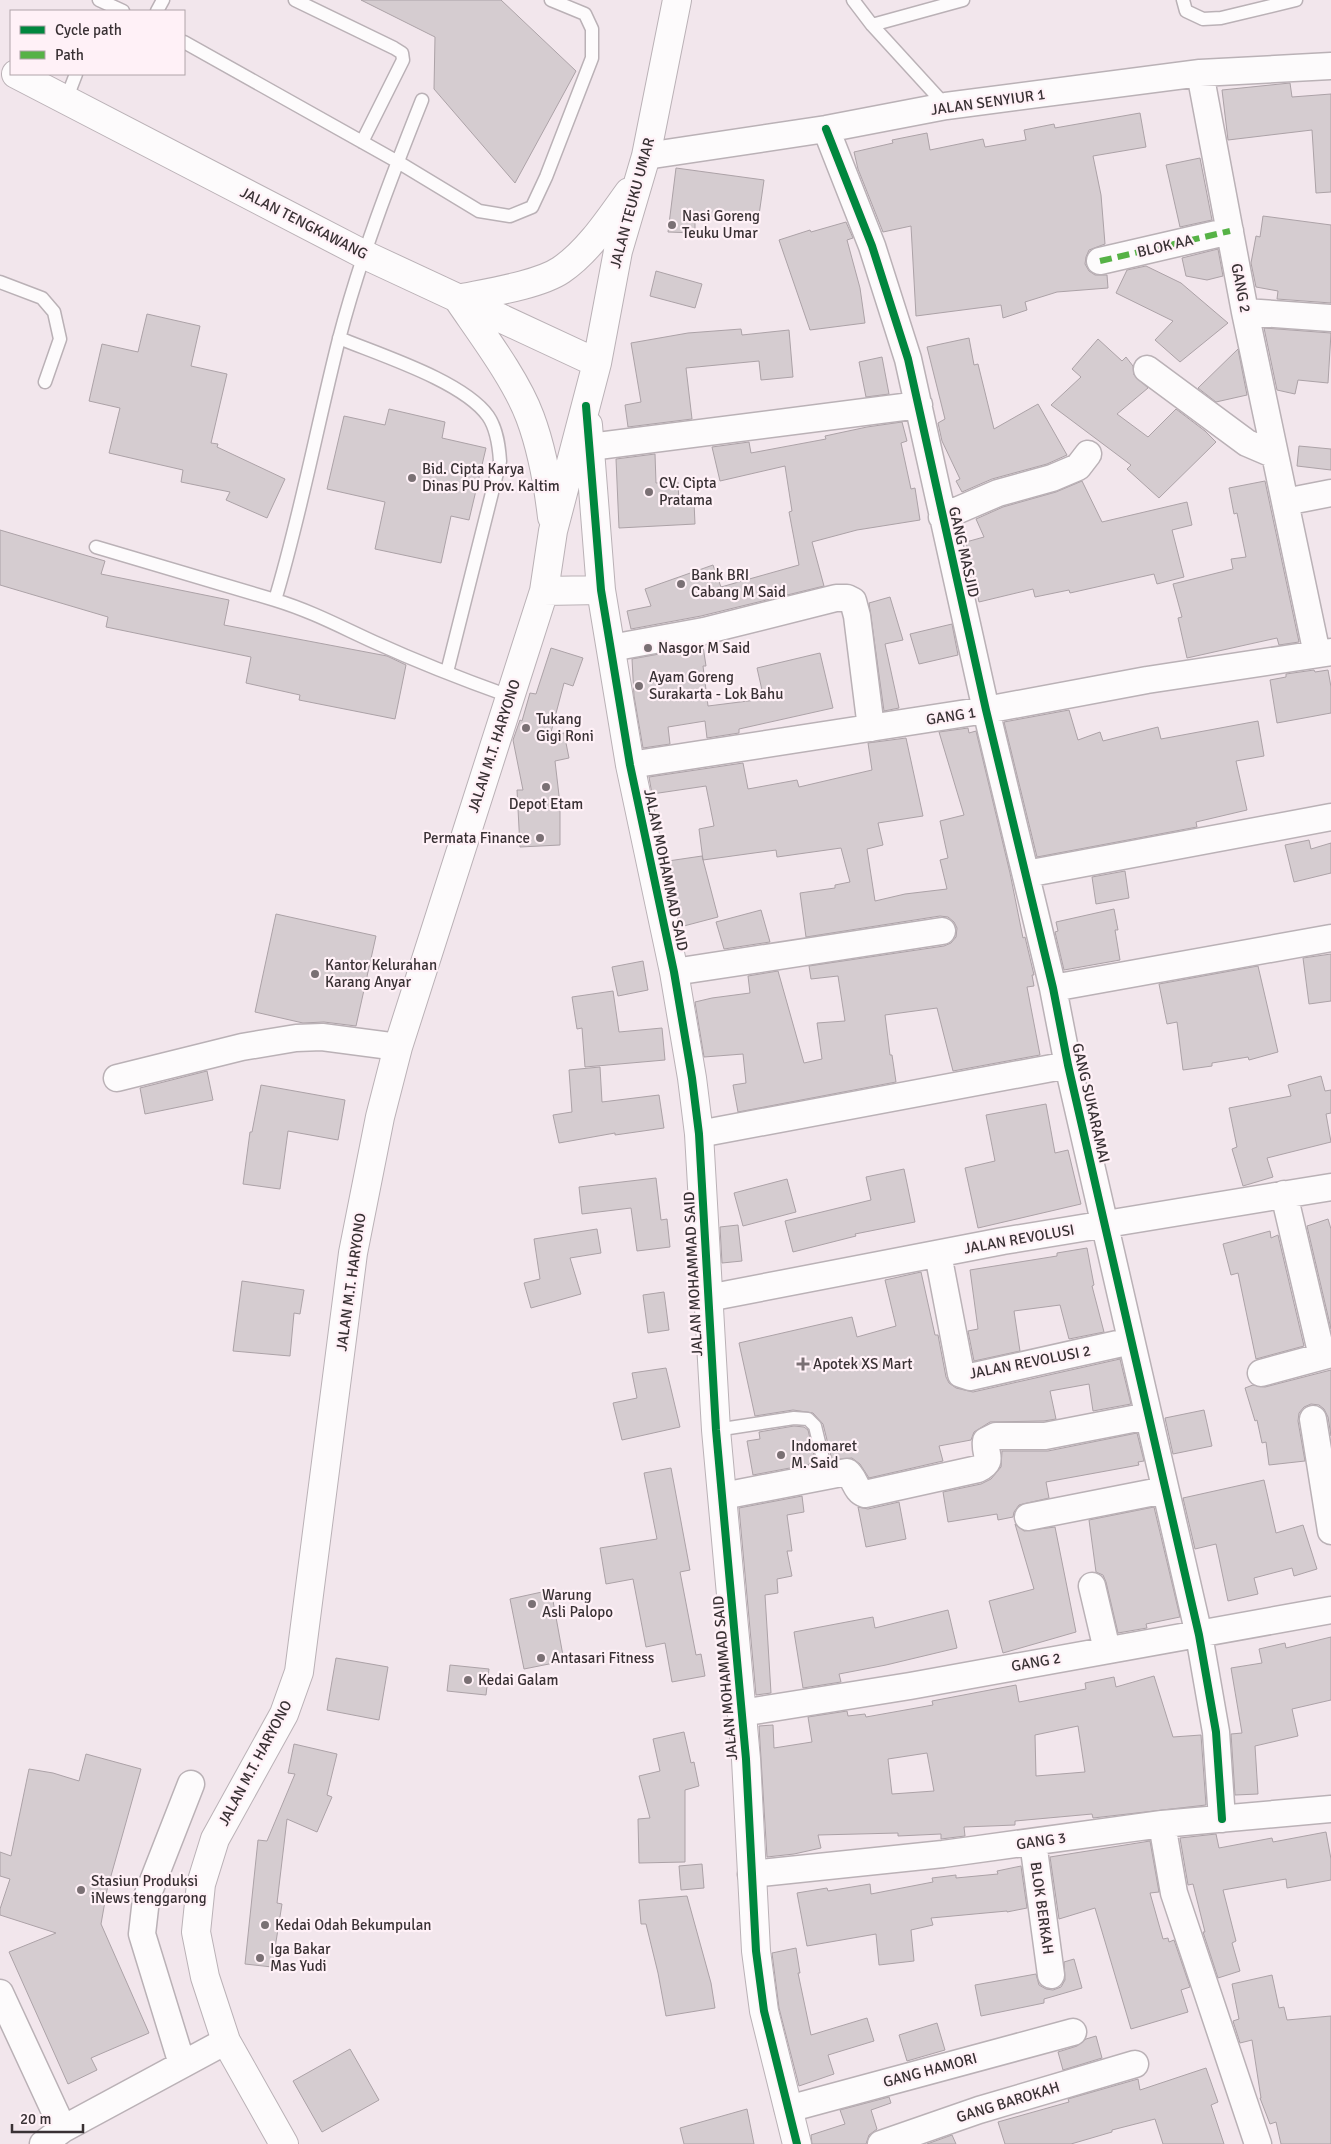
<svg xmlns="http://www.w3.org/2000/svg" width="1331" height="2144" viewBox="0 0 1331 2144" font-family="Signika,sans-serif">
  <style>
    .building { fill: #d5ccd0; stroke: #aca2a7; fill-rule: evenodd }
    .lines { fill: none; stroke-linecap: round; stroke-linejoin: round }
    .lane-casing { stroke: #bab1b6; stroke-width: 15 }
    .street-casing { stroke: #bab1b6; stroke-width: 29 }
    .secondary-casing { stroke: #bab1b6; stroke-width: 30 }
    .lane { stroke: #fdfbfc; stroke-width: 12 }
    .street { stroke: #fdfbfc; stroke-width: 26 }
    .secondary { stroke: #fdfbfc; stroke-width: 28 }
    .quiet { stroke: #56b246; stroke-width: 6; stroke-dasharray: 12 6; stroke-linecap: butt }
    .cycleway-casing { stroke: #fff1f7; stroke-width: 11 }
    .cycleway { stroke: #00873e; stroke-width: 8 }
    .poi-dot { fill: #7a7074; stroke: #fff1f7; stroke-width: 2 }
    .labels { text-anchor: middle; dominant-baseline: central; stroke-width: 4.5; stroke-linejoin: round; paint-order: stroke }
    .street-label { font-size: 15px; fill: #393134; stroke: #fff1f7 }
    .poi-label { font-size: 15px; fill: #393134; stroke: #fff1f7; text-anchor: start }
  </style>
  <rect width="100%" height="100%" fill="#f2e6ec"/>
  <!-- building -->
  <path class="building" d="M361 0H501L576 71 515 183 434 89 435 37Z
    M1290 83 1292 97 1331 94V192L1316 193 1312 130 1228 140 1222 90Z
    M1140 113 1146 147 1093 156 1101 195 1105 244 1089 250 1086 257 1085 264 1089 271 1095 275H1107L1108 288 1057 292 1025 302 1027 310 1003 318 1001 305 916 316 911 226 883 232 858 169 854 152 893 143 892 140 927 133 930 150 983 139 985 147 1026 140 1024 130 1054 124 1055 128Z
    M1200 158 1212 220 1180 227 1166 165Z
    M676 168 764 180 758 222 695 214V233L668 232Z
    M1263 216 1331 225V303L1277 299 1278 291 1256 287 1251 263 1256 236 1260 237Z
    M846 222 853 238 847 240 860 288 865 323 810 330 779 240 810 230 811 232Z
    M1218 249 1223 276 1207 280 1186 276 1182 258Z
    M1146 266 1181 283 1228 323 1180 362 1155 340 1173 321 1116 293 1127 270Z
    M656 271 702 284 695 308 650 296Z
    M147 314 200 326 191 366 227 374 211 443 218 444 217 447 285 479 267 518 226 500 230 492 181 482 183 470 109 453 120 408 89 401 102 344 138 352Z
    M1264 328 1331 333 1328 383 1298 380 1295 394 1277 390Z
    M741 329 742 335 789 330 793 377 761 380 759 361 686 368 692 419 628 427 625 405 641 402 631 343 688 333Z
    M969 338 974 365 978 364 994 429 1038 404 1067 455 1047 464 992 479 962 492 956 481 960 479 942 441 938 423 945 419 927 347Z
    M1098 339 1122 361 1126 357 1133 366 1134 375 1148 388 1117 414 1148 437 1176 409 1205 431 1216 442 1159 498 1127 469 1131 465 1051 405 1081 377 1072 369Z
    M1238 349 1247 395 1216 402 1198 388Z
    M882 357 889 394 866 397 859 362Z
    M389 409 445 422 442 438 486 448 469 520 451 516 441 563 375 549 385 502 327 489 344 416 385 425Z
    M902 422 907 441 901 443 911 489 915 488 920 520 857 530 812 542 824 586 701 616 631 629 627 611 651 606 645 589 713 565 721 587 799 565 789 512 792 511 785 466 720 481 712 447 749 442 751 453 826 439 825 436 867 427Z
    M1299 446 1331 449V470L1297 466Z
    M655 454 656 483 678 482 679 503 694 502 695 524 619 528 616 459Z
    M1082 481 1102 522 1187 502 1192 525 1172 530 1184 577 1157 584 1154 574 1070 593 1069 590 1035 597 1033 589 979 602 966 542 984 537 976 519 1003 507 1056 492Z
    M1265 481 1299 642 1279 645 1277 638 1187 658 1178 618 1182 617 1173 584 1233 569 1231 559 1246 557 1237 513 1234 514 1229 488Z
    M0 530 105 561 101 574 229 600 224 625 387 656 406 665 395 719 299 700 300 695 246 683 251 657 106 627 108 617 0 585Z
    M890 597 903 640 885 644 899 708 884 711 869 603Z
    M952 624 958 655 919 664 910 634Z
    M703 646 706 666H703L708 706 764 699 757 668 820 653 833 708 739 729V733L707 738 705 721 668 727 670 744 643 748 634 696 632 659Z
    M551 648 583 658 573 686 564 683 550 736 564 733 569 758 555 761 560 804V845L520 847 517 790H523L513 740 520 720 522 721 530 693 536 694Z
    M1314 670 1315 672 1328 670 1331 687V713L1277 723 1270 680 1286 677V674Z
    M1069 710 1078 740 1100 732 1103 741 1158 727 1161 739 1258 721 1264 756 1236 761 1247 810 1196 822 1197 827 1037 857 1004 722Z
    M968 728 969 733 976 731 1010 873 1023 938 1025 937 1034 975H1032L1034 986 1027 987 1040 1055 953 1071 937 1008 885 1015 890 1055H892L896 1082 738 1112 733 1085 746 1083 743 1054 704 1057 695 1002 712 998 750 993 748 976 778 971 804 1063 822 1059 817 1023 845 1021 838 976 811 979 809 966 944 946 951 943 956 937 957 928 954 922 948 917 940 916 806 937 800 893 835 888V885L850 882 841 848 777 857 776 850 703 860 699 829 714 826 706 786 652 794 649 777 743 763 748 789 797 780 799 787 872 770 868 743 906 738 923 816 878 823 883 845 867 849 875 901 905 894 947 889 940 860 948 858 940 821 964 815 939 732Z
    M1309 840 1311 849 1331 843V873L1294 882 1285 845Z
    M702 856 718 917 680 927 668 861Z
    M1125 871 1129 898 1096 904 1092 877Z
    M1114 909 1118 930H1115L1120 960 1064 970 1055 932 1058 931 1056 922Z
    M761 910 770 942 724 949 716 922Z
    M276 914 376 936 356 1026 324 1022 303 1023 255 1012Z
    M1331 954V1001L1309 1004 1303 958Z
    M643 961 648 990 618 996 612 967Z
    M1258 966 1278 1052 1249 1060 1248 1057 1212 1063V1066L1183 1070 1177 1022 1167 1024 1159 984Z
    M613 991 619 1032 662 1028 665 1060 585 1067 582 1028 577 1029 572 997Z
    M600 1067 602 1102 659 1095 664 1128 615 1135V1133L559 1143 553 1115 572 1112 569 1070Z
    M207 1071 213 1100 145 1114 140 1088Z
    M1321 1076 1325 1091 1331 1090V1113L1326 1114 1331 1142 1267 1158 1273 1177 1243 1186 1232 1149 1237 1147 1229 1108 1291 1096 1288 1085Z
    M261 1085 345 1100 338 1140 288 1131 280 1189 243 1184 250 1132H252Z
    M1046 1104 1055 1153 1068 1150 1081 1204 978 1228 965 1168 995 1161 986 1115Z
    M904 1169 915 1222 855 1234 856 1236 793 1252 785 1221 871 1200 866 1177Z
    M656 1178 661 1220 667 1219 670 1247 637 1251 631 1208 582 1214 579 1187Z
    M787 1179 796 1212 743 1226 734 1193Z
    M1328 1219 1331 1229V1329L1307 1226Z
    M738 1225 742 1261 722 1263 720 1227Z
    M597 1229 601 1253 570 1258 581 1294 531 1308 524 1283 540 1279 534 1239Z
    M1270 1231 1271 1238 1278 1235 1304 1346 1256 1359 1238 1273 1231 1275 1223 1244Z
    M1087 1248 1094 1285 1092 1286 1104 1332 1069 1339 1060 1305 1014 1311 1020 1351 974 1361 968 1331 978 1329 970 1270 1057 1256V1253Z
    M921 1272 935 1335H938L946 1377 949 1383 956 1388 973 1392 1120 1359 1131 1404 1093 1411 1089 1384 1050 1391 1056 1419 1044 1421 990 1422 974 1432 971 1440 939 1446 943 1461 869 1478 860 1464 852 1458 832 1460 823 1424 813 1413 793 1410 755 1416 739 1343 852 1317 857 1337 896 1326 885 1280Z
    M242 1281 304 1290 300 1314 294 1313 290 1356 233 1351Z
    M664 1292 669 1330 648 1333 643 1295Z
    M666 1368 680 1427 622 1440 613 1403 637 1398 632 1373Z
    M1331 1370V1436L1328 1417 1324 1409 1319 1405 1311 1404 1304 1407 1299 1413 1298 1421 1305 1461 1269 1465 1266 1442 1262 1443 1257 1420 1255 1421 1245 1388 1253 1385 1265 1387Z
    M1204 1410 1212 1446 1173 1454 1165 1418Z
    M794 1426 804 1427 808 1430 816 1463 753 1475 747 1441 760 1439 759 1432Z
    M1137 1433 1144 1461 1138 1462 1139 1465 1046 1482 1049 1498 1019 1505 1014 1512 1013 1517 998 1520 997 1514 948 1522 943 1492 981 1484 991 1479 1001 1467 1002 1451H1048Z
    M671 1468 690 1570 680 1572 696 1655 701 1654 705 1676 672 1682 665 1643 646 1647 633 1579 606 1584 600 1548 657 1539 644 1473Z
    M1264 1480 1276 1533 1303 1525 1317 1569 1294 1576 1292 1568 1254 1578 1258 1594 1228 1601 1216 1544 1195 1549 1183 1498Z
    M802 1496 804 1512 787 1515 792 1551H787L792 1576 777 1579 778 1593 765 1595 771 1693 756 1695 739 1508Z
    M899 1502 906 1539 866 1547 858 1507 868 1509Z
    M1154 1507 1180 1617 1146 1624 1147 1628 1118 1633 1106 1582 1103 1575 1096 1572 1089 1520Z
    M1015 1524 1024 1531 1055 1527 1076 1632 1003 1653 989 1601 1034 1589Z
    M551 1590 564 1661 524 1669 510 1599Z
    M948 1610 957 1648 886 1665 839 1674 841 1682 803 1688 794 1632 873 1617 875 1628Z
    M1331 1637V1700L1292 1709 1298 1736 1255 1746 1258 1794 1235 1795 1231 1734 1242 1733 1231 1668 1262 1663 1259 1649 1285 1643 1286 1648Z
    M336 1658 388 1667 379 1720 327 1710Z
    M450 1665 489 1669 486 1695 447 1691Z
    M1154 1676 1173 1737 1201 1735 1206 1805 1093 1818 1092 1814 1015 1821V1825L964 1827 965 1836 941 1839V1834L898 1836V1833L818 1835 821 1848 794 1854 767 1857 759 1726 773 1725 774 1748 812 1742 808 1717 847 1711 848 1716 865 1714 866 1717 933 1705 932 1701 1016 1685 1019 1702 1086 1689 1085 1683 1114 1677 1116 1687ZM1078 1726 1085 1772 1036 1776 1035 1735ZM927 1753 934 1791 892 1794 888 1759Z
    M684 1732 691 1763 694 1762 699 1786 685 1790V1862L639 1863 638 1819 650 1818 639 1776 660 1771 653 1739Z
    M294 1744 337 1754 327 1795 332 1797 317 1832 287 1819 277 1903 282 1904 272 1967 245 1964 258 1840 267 1841 295 1774 288 1773Z
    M86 1754 141 1769 107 1890 101 1924 149 2033 91 2058 97 2070 68 2084 9 1952 56 1933 0 1915V1909L10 1879 0 1876V1852L11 1856 29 1769 53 1773 79 1781Z
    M1326 1832 1331 1859V1880L1287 1888 1286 1879 1223 1890 1236 1941 1232 1943 1240 1971 1218 1978 1203 1932H1205L1193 1884 1188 1885 1180 1838 1216 1834 1219 1848 1272 1838 1273 1842Z
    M1150 1841 1159 1892 1150 1893 1163 1939 1168 1938 1169 1942 1174 1940 1190 1987 1181 1990 1188 2012 1131 2029 1095 1908 1059 1919 1050 1857Z
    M702 1864 704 1888 681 1890 679 1866Z
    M1021 1866 1027 1908 1007 1912V1911L931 1918 933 1925 911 1930 914 1961 879 1965 876 1934 807 1946 797 1893 827 1888 828 1891 870 1884 871 1894 933 1882 932 1878 956 1875V1878L998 1874 997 1871Z
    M687 1896 711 1983 715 2008 666 2016 658 1973 646 1924H641L639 1900Z
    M796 1948 800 1973H798L811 2035 867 2018 874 2041 828 2055 834 2074 799 2086 779 2008 772 1953Z
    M1074 1959 1082 1988 1044 1999V2003L981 2016 975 1985 1036 1974 1039 1985 1046 1989 1053 1990 1061 1987 1065 1980 1064 1962Z
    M1272 1975 1279 2008 1284 2007 1287 2020 1331 2016V2144H1281L1276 2122 1270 2124 1260 2098H1261L1252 2040 1240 2043 1233 2021 1239 2019 1232 1984Z
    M937 2023 945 2050 907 2061 899 2035Z
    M1096 2036 1102 2058 1063 2070 1058 2052 1077 2046 1086 2039Z
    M350 2049 379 2100 322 2132 293 2081Z
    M1206 2068 1218 2102 1211 2105 1224 2144H1163L1155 2119 1112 2130V2132L1071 2144H1005L998 2122 1069 2102 1068 2099 1138 2079 1140 2090Z
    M889 2097 891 2103 871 2110 877 2129 869 2135 866 2144H812L811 2135 845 2124 840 2110Z
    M747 2109 754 2144H684L680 2128Z
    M952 2135 956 2144H927Z"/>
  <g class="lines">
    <!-- lane casing -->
    <g class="lane-casing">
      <path id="lane" d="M99 0 123 11
        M295 0 394 48 402 53 403 60 362 142
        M853 0 872 25 946 106
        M1183 0 1186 11 1203 19 1221 18 1296 0
        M157 11 163 0
        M872 25 963 0
        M184 42 398 162 479 211 510 216 532 207 546 177 592 58V29L585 14 551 0
        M66 100 76 74
        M422 100C391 178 360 258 339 339 317 426 301 514 275 600 311 611 339 626 374 642 418 662 464 680 509 696
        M0 282 42 298 54 312 60 339 45 382
        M339 338C380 355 463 381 488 416 497 429 499 446 500 461L447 672
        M96 547 275 600
        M716 1430 794 1418 808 1419 815 1426 824 1463"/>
    </g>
    <!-- street casing -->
    <g class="street-casing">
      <path id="street" d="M1200 73 1245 312 1317 654
        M826 129 872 246 908 359 986 710 1053 988 1068 1065 1199 1635 1216 1732 1222 1819
        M646 156 826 129 946 106 1200 73 1331 66
        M1100 261 1230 231
        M1245 312 1331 318
        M1147 369 1247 443 1275 455
        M590 447 919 405
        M1285 502 1331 493
        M942 517 998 493 1052 478 1078 467 1088 454
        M611 648 704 631 836 598H847L853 601 857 616 871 728
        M630 765 986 710 1147 680 1331 652
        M1026 874 1331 817
        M674 972 942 931
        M1053 988 1331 938
        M117 1078 242 1047 296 1038 322 1037 398 1047
        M699 1134 1068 1065
        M1284 1194 1322 1356
        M938 1254 961 1374 970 1377 1131 1341
        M708 1298 1003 1241 1331 1187
        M1261 1373 1331 1354
        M1313 1419 1331 1531
        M723 1496 847 1472C855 1478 855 1491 865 1494L978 1469C995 1461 984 1455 986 1441L996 1436H1045L1148 1416
        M1028 1517 1165 1490
        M1092 1586 1107 1650
        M741 1713 910 1686 1331 1610
        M1162 1824 1174 1893 1258 2144
        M1033 1842 1051 1975
        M751 1874 943 1854 1162 1824 1331 1809
        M0 1993 63 2129 226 2041
        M182 2064 142 1934 146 1899 191 1784
        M788 2109 1073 2032
        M43 2144 63 2129
        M881 2144 979 2110 1135 2064"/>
    </g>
    <!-- secondary casing -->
    <g class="secondary-casing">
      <path id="secondary" d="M16 74 365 255 597 363
        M458 299C481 333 516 379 530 417 542 449 548 483 552 517
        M458 299C486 293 539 285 561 270 589 251 610 218 629 192
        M588 425 601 590 630 765 674 972 692 1078 699 1134 716 1430 746 1759 756 1951 764 2011 797 2144
        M544 591 601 590
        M284 2144 226 2041 205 1977 196 1932 201 1884 215 1839 284 1714 299 1672 353 1253 380 1117 398 1047 544 591 553 531 597 363 618 251 646 156 677 0"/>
    </g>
    <!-- lane -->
    <use href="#lane" class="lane"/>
    <!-- street -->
    <use href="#street" class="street"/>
    <!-- secondary -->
    <use href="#secondary" class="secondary"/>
    <!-- quiet -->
    <path class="quiet" d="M1100 261 1230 231"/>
    <!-- cycleway casing -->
    <g class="cycleway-casing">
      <path id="cycleway" d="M826 129 872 246 908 359 986 710 1053 988 1068 1065 1199 1635 1216 1732 1222 1819
        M586 406 601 590 630 765 674 972 692 1078 699 1134 716 1430 746 1759 756 1951 764 2011 797 2144"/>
    </g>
    <!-- cycleway -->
    <use href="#cycleway" class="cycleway"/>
  </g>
  <!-- markers -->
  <g class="poi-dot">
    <circle cx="672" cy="225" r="5"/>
    <circle cx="412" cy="478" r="5"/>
    <circle cx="649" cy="492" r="5"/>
    <circle cx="681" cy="584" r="5"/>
    <circle cx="648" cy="648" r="5"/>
    <circle cx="639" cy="686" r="5"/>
    <circle cx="526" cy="728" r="5"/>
    <circle cx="546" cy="787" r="5"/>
    <circle cx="540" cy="838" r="5"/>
    <circle cx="315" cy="974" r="5"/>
    <path d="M800.5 1356.5h5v5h5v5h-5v5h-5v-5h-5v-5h5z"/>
    <circle cx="781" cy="1455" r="5"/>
    <circle cx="532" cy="1604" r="5"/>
    <circle cx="541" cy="1658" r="5"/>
    <circle cx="468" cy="1680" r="5"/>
    <circle cx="81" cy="1890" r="5"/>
    <circle cx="265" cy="1925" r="5"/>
    <circle cx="260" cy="1958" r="5"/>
  </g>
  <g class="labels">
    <!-- street labels -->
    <g class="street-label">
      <text transform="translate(988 102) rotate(-8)">JALAN SENYIUR 1</text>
      <text transform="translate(632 203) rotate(-75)">JALAN TEUKU UMAR</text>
      <text transform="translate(304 223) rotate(27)">JALAN TENGKAWANG</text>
      <text transform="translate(1165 246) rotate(-13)">BLOK AA</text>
      <text transform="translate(1241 288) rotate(79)">GANG 2</text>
      <text transform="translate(964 552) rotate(77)">GANG MASJID</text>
      <text transform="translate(951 716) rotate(-9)">GANG 1</text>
      <text transform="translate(494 746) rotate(-72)">JALAN M.T. HARYONO</text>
      <text transform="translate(666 870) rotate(78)">JALAN MOHAMMAD SAID</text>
      <text transform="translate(1091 1103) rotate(77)">GANG SUKARAMAI</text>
      <text transform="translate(1019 1239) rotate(-10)">JALAN REVOLUSI</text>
      <text transform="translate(693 1274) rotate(-93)">JALAN MOHAMMAD SAID</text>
      <text transform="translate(351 1282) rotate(-82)">JALAN M.T. HARYONO</text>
      <text transform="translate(1030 1362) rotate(-11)">JALAN REVOLUSI 2</text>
      <text transform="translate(1036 1662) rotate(-10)">GANG 2</text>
      <text transform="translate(725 1678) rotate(-95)">JALAN MOHAMMAD SAID</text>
      <text transform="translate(255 1763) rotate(-62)">JALAN M.T. HARYONO</text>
      <text transform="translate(1041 1841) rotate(-8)">GANG 3</text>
      <text transform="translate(1042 1908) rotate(82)">BLOK BERKAH</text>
      <text transform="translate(930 2070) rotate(-15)">GANG HAMORI</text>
      <text transform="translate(1008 2102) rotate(-17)">GANG BAROKAH</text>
    </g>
    <!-- poi labels -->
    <g class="poi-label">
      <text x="682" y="216">Nasi Goreng<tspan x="682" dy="17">Teuku Umar</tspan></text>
      <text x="422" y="469">Bid. Cipta Karya<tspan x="422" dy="17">Dinas PU Prov. Kaltim</tspan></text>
      <text x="659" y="483">CV. Cipta<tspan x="659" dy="17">Pratama</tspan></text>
      <text x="691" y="575">Bank BRI<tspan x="691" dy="17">Cabang M Said</tspan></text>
      <text x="658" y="648">Nasgor M Said</text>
      <text x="649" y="677">Ayam Goreng<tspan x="649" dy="17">Surakarta - Lok Bahu</tspan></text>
      <text x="536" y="719">Tukang<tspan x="536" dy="17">Gigi Roni</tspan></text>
      <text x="546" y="804" text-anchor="middle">Depot Etam</text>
      <text x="530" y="838" text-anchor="end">Permata Finance</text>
      <text x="325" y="965">Kantor Kelurahan<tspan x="325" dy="17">Karang Anyar</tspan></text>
      <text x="813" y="1364">Apotek XS Mart</text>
      <text x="791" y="1446">Indomaret<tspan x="791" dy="17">M. Said</tspan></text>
      <text x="542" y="1595">Warung<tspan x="542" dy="17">Asli Palopo</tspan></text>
      <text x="551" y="1658">Antasari Fitness</text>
      <text x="478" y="1680">Kedai Galam</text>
      <text x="91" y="1881">Stasiun Produksi<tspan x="91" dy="17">iNews tenggarong</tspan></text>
      <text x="275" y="1925">Kedai Odah Bekumpulan</text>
      <text x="270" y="1949">Iga Bakar<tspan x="270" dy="17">Mas Yudi</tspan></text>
    </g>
  </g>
  <!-- legend -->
  <rect x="10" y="10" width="175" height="65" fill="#fff1f7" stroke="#b0a4a9"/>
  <rect x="20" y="26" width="25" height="8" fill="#00873e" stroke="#b0a4a9"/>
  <text x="55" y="35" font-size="15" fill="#393134">Cycle path</text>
  <rect x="20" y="51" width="25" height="8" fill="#56b246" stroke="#b0a4a9"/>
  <text x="55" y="60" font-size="15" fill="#393134">Path</text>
  <!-- scale -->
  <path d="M12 2124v8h71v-8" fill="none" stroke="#393134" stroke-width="2.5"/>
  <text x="20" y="2124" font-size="15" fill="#393134" stroke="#fff1f7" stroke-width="4" paint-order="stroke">20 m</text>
</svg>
